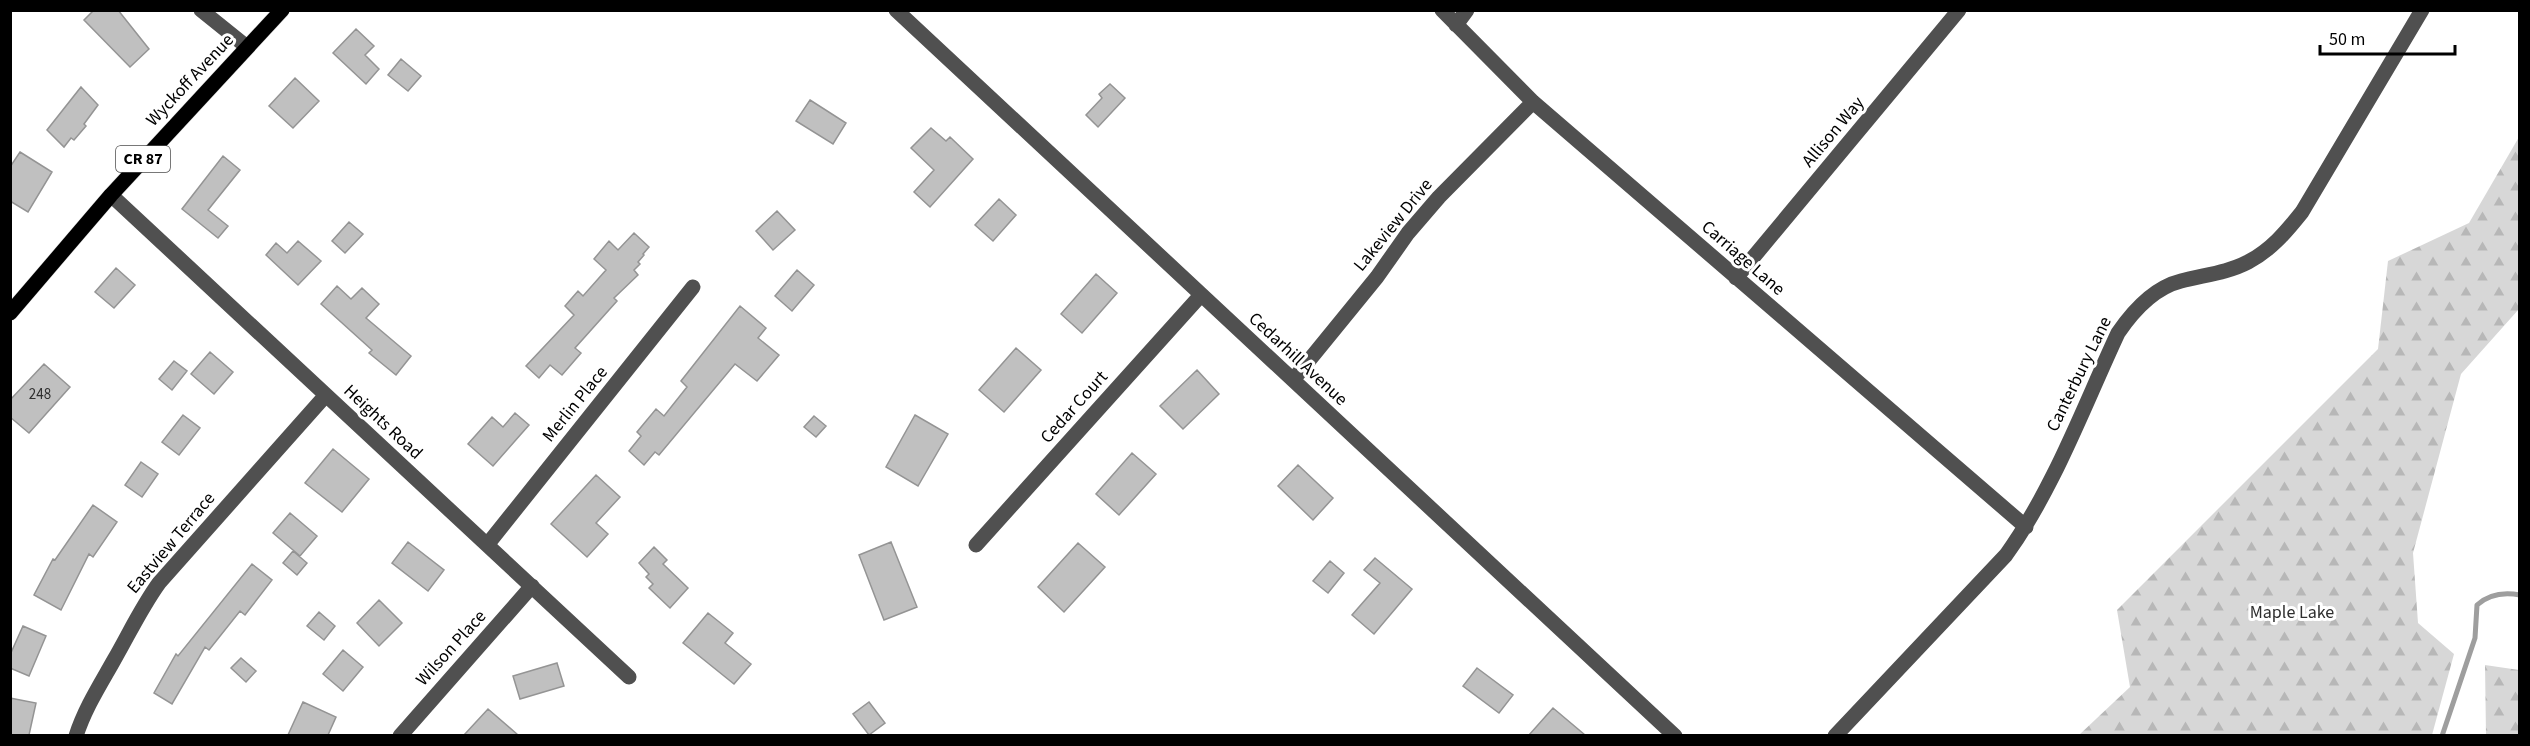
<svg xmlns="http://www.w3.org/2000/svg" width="2530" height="746" viewBox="0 0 2530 746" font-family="'Source Sans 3',sans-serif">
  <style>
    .forest { fill: url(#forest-firs) }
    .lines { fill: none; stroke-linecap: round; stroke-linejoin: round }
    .stream { stroke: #9e9e9e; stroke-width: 5 }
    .building { fill: #c0c0c0; stroke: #949494; stroke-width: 1.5 }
    .major-casing { stroke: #dbdbdb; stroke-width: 16 }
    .minor { stroke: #505050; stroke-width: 15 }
    .major { stroke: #000; stroke-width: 15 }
    .labels { text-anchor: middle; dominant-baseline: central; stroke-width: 6; stroke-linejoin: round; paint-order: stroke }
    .number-label { font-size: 15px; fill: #303030 }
    .shield { fill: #fff; stroke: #4c4c4c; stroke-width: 1.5 }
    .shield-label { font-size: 16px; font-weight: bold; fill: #000 }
    .street-label { font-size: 18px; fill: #000; stroke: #fff }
    .park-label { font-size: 18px; fill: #2e2e2e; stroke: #fff }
  </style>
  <defs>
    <pattern id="forest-firs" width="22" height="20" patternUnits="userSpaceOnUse" patternTransform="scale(1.5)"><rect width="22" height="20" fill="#d7d7d7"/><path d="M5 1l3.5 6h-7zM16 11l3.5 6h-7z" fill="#b7b7b7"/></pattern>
  </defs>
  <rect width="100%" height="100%" fill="#fff"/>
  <!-- forest -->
  <path class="forest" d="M2519 137V309L2461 374 2413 553 2418 623 2454 654 2432 735H2079L2130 687 2117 610 2378 349 2388 261 2469 223Z
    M2485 665 2519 670V735H2486Z"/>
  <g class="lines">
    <!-- stream -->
    <path class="stream" d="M2442 736 2475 638 2477 605C2489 594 2504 592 2520 595"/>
  </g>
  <!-- building -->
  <path class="building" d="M94 10H118L149 49 130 67 84 20Z
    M356 29 374 46 365 55 379 69 366 84 333 53Z
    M401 59 421 76 408 91 388 75Z
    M295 78 319 101 293 128 269 106Z
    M1110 84 1125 98 1098 127 1086 115 1102 98 1099 94Z
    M81 87 98 105 84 124 86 126 74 140 71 138 64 147 47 130Z
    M810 100 846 123 833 144 796 121Z
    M931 128 946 141 950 137 973 159 930 207 914 192 934 170 911 148Z
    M20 152 52 172 28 212 10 201V167Z
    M223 156 240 170 208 210 228 226 218 238 182 209Z
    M999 199 1016 215 993 241 975 225Z
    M777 211 795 230 773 250 756 231Z
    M349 222 363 234 345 253 332 241Z
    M634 233 649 247 643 254 644 255 638 262 640 264 634 270 638 275 614 298 617 301 575 348 581 353 562 375 550 365 539 378 526 366 574 315 565 306 578 291 583 296 606 270 594 259 609 241 618 250Z
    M298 241 321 261 298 285 266 255 276 243 287 253Z
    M116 268 135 285 114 308 95 292Z
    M797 270 814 285 792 311 775 296Z
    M1096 274 1117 293 1082 333 1061 314Z
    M337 286 351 299 362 288 379 304 366 318 411 356 396 375 369 353 372 350 321 304Z
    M740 306 766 328 758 338 779 355 757 381 735 364 659 455 655 452 644 465 629 451 641 436 637 432 656 409 664 416 687 387 681 381Z
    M1016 348 1041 370 1004 412 979 390Z
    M210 352 233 372 214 394 191 374Z
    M174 361 187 371 172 390 159 379Z
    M44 364 70 387 29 433 10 417V400Z
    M1197 370 1219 394 1183 429 1160 406Z
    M515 413 529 425 493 466 468 444 492 417 503 427Z
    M183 415 200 428 179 455 162 442Z
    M915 415 948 434 918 486 886 467Z
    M814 416 826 426 816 437 804 427Z
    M333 449 369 479 342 512 305 483Z
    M1132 453 1156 474 1119 515 1096 494Z
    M141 462 158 474 142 497 125 485Z
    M1298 465 1333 498 1313 520 1278 486Z
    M596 475 620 497 596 523 608 534 587 557 551 524Z
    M93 505 117 522 93 557 89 554 61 610 34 595 53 559 55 560Z
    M290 513 317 536 300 556 273 533Z
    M408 542 444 570 428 591 392 563Z
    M891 542 917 607 884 620 859 555Z
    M1078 543 1105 567 1064 612 1038 587Z
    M654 547 667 560 663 564 688 588 670 608 649 588 653 584 646 577 649 574 639 563Z
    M293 551 307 563 297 575 283 563Z
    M1375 558 1412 589 1374 634 1352 615 1380 583 1364 570Z
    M1330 561 1344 573 1328 593 1313 581Z
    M252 564 272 580 245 615 240 611 209 650 205 647 172 704 154 693 176 654 178 656Z
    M379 600 402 623 379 646 357 623Z
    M319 612 335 626 324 640 307 626Z
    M708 613 733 633 725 643 751 664 734 684 683 643Z
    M23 626 46 636 29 676 10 668V655Z
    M343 650 363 667 343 691 323 674Z
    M241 658 256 671 246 682 231 668Z
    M557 663 564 686 520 699 513 676Z
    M1477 668 1513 695 1499 713 1463 686Z
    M10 698 36 703 29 735H10Z
    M303 702 336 717 328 735H288Z
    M869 702 885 723 869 735 853 714Z
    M1553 708 1585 735H1529Z
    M488 709 518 735H464Z"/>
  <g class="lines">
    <!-- major casing -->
    <g class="major-casing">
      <path id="major" d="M10 313 111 195 282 10"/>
    </g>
    <!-- minor -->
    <path class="minor" d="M201 10 247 47
      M896 10 1675 736
      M1442 10 1533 102 2026 527
      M1456 25 1467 10
      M111 195 629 677
      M1736 278 1959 10
      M1293 380 1377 277 1408 233 1439 197 1533 102
      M487 545 693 287
      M976 545 1201 295
      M76 736C85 708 100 685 114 660 129 634 141 608 159 583L326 395
      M400 736 532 586
      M1835 736 2006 555C2054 488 2083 408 2118 333 2133 311 2153 288 2181 281 2203 275 2227 273 2248 262 2271 250 2286 232 2302 212L2422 10"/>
    <!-- major -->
    <use href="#major" class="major"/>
  </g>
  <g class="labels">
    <!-- number labels -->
    <g class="number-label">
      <text x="40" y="394">248</text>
    </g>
    <!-- shield labels -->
    <rect class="shield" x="116" y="146" width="54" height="26" rx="4.5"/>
    <g class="shield-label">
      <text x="143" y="159">CR 87</text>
    </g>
    <!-- street labels -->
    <g class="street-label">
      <text transform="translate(190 80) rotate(-47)">Wyckoff Avenue</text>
      <text transform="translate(1833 132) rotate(-50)">Allison Way</text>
      <text transform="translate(1393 225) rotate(-51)">Lakeview Drive</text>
      <text transform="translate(1743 258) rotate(41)">Carriage Lane</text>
      <text transform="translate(1298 359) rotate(43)">Cedarhill Avenue</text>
      <text transform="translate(2079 374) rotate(-64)">Canterbury Lane</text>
      <text transform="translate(575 404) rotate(-51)">Merlin Place</text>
      <text transform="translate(1074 407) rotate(-48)">Cedar Court</text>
      <text transform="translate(383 422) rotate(43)">Heights Road</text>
      <text transform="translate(171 543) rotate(-50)">Eastview Terrace</text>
      <text transform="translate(451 648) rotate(-48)">Wilson Place</text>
    </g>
    <!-- park labels -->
    <g class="park-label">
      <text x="2292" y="612">Maple Lake</text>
    </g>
  </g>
  <!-- border -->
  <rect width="2530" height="746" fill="none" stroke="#000000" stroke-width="24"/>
  <!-- scale -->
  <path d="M2320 45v9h135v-9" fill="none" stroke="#000000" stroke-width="3"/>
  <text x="2329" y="45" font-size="18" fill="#000000" stroke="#ffffff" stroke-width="4.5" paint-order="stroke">50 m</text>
</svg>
